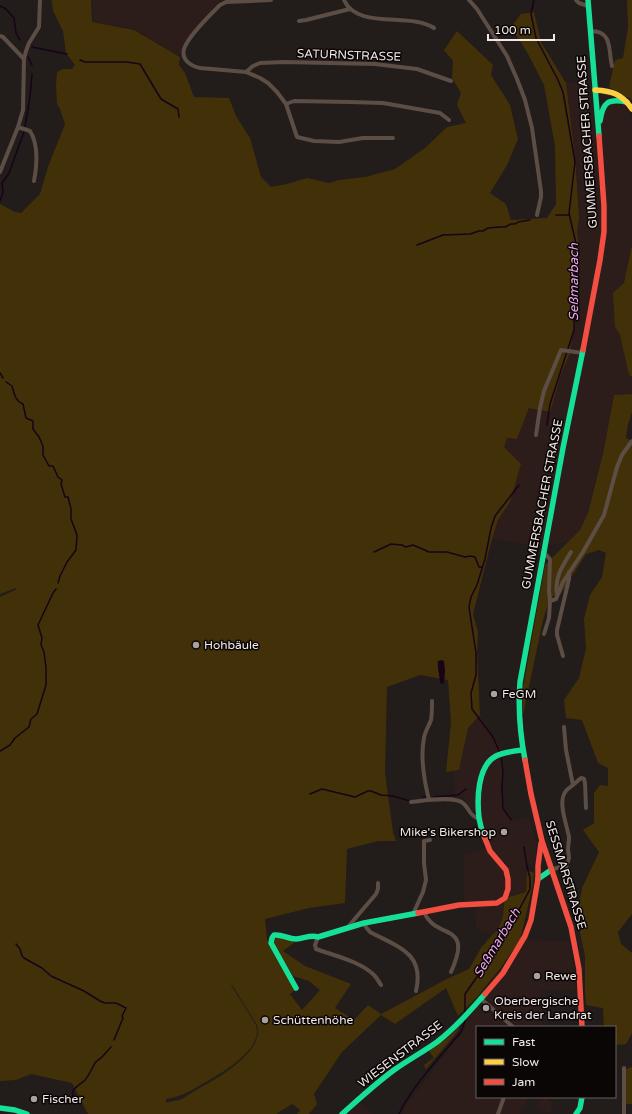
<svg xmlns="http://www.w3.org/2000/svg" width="632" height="1114" viewBox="0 0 632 1114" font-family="'Varela Round',sans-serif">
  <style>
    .built { fill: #2c1c1a }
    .green { fill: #423108; fill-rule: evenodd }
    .water { fill: #180318 }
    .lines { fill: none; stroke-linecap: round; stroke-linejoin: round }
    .stream { stroke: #180318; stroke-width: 1.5 }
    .street { stroke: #5c4e45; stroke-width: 4 }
    .fast { stroke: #16e098; stroke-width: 5.5 }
    .slow { stroke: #ffcf43; stroke-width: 5.5 }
    .jam { stroke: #f24e42; stroke-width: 5.5 }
    .poi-dot { fill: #a9a1a0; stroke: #0a0605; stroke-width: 1.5 }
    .labels { text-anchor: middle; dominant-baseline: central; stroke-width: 3; stroke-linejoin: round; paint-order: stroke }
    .street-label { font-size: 12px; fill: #f1e8e7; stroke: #0a0605 }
    .poi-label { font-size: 12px; fill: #f1e8e7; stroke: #0a0605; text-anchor: start }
    .water-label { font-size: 13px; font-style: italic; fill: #efa5ed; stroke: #0a0605 }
  </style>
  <rect width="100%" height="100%" fill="#221c1b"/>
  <!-- built -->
  <path class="built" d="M93 0H220L183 44 179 56 134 29 93 22Z
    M589 82 591 105 613 104 624 105 630 113 632 119V245L615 327 620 335 629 375 632 377V394L614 395 603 454 588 513 580 530 568 542 540 547 492 539 498 520 510 502 521 464 504 447 507 438 517 439 529 408 560 377 569 355 575 324V292L579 247 577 231 579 217 575 156 566 83Z
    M480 715 495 737 502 752 505 770 503 788 504 804 513 821 529 816 537 843 536 863 527 864 526 892 509 897 504 903 503 916 498 930 492 935 476 928 475 901 464 902 463 855 490 846 487 838 482 821 463 798 455 797 453 772 459 770 468 728Z
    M526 940 570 941 576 991 541 990 543 1027H477V1097H529L526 1104 520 1114H402L405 1106 466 1027 467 1019 509 970Z
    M541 1097H544L555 1103 549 1114 536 1107Z
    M360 1101 373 1114H347Z"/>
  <!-- green -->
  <path class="green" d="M50 0H91L92 22 134 30 180 57 179 65 185 73 194 97 229 98 236 116 250 138 261 177 271 187 287 184 307 178 329 183 339 180 365 177 395 169 425 148 447 127 466 123 457 105 461 93 452 78 453 61 444 50 457 31 493 65 491 75 510 105 518 139 507 165 490 193 506 204 511 220 547 218 556 204 555 146 544 85 527 52 511 27 521 14 534 12 541 42 566 83 575 156 579 217 577 231 579 247 575 292V324L569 355 560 377 550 412 529 408 517 439 507 438 504 447 521 464 510 502 498 520 492 539 473 614 478 632 477 653 480 715 468 728 459 770 446 772 451 723 448 680 420 675 387 687 385 773 393 832 396 841H378L347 849 345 903 309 908 265 919 267 939 272 950 295 990 290 994 302 1010 320 990 309 981 293 976 272 941C280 934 287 938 295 942L283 951 305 966 351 984 335 1008 354 1020 368 1005 381 1014 447 979 469 969 481 948 492 935 498 930 503 916 504 903 509 897 526 892 527 870 534 873 533 885 520 940 502 966 478 996 458 1016 446 988 395 1024 381 1015 342 1052 314 1094 317 1104 309 1114H297L300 1110 292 1104 276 1114H88L72 1083 31 1074 16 1080 0 1081V597L17 589 16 588 0 594V204L15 212 21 213 40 194 48 167 65 124 60 109 57 104 56 86 57 72 63 69H72L75 65 66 53 63 31 53 11 52 1ZM231 985H232L257 1025C265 1052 217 1078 198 1089 192 1092 187 1096 182 1099 177 1101 171 1101 166 1103V1099C171 1098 176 1097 181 1095 190 1092 198 1086 206 1082 223 1072 264 1049 256 1025Z
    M627 0H632V100L609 87 615 60 623 58 628 27Z
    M632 245V377L629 375 620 335 615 327 613 293 624 283Z
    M632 394V412L628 424 626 438 632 441V914L618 932 621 944 632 953V1033L626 1044 615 1045V1027H604L603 1008 586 1005 585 991V956L577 919 582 888 599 852 583 830 594 823V793L600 785 608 786V768L598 763 582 720 566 718 564 700 579 678 586 648 584 619 590 595 602 577 606 553 599 550 586 554 560 595 550 597 543 620 523 715 522 693 545 565 580 530 588 513 603 454 614 395Z
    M460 1026 458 1031 426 1069 424 1065 434 1058 429 1051 451 1035Z
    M632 1067V1104H626V1069Z"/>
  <!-- water -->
  <path class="water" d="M442 660 444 661 445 671 444 683 443 684 440 683C440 676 437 668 438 661Z"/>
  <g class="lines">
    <!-- stream -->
    <path class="stream" d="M534 0 531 14 536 38 558 80 563 92 575 162 569 213 577 248 574 308V330L550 404 547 425
      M0 6 6 9 14 18 16 33 20 40
      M32 47 67 54
      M28 57 32 65
      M80 60 85 62H127L140 64 161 99 178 109 179 117
      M25 126 30 97 32 74
      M0 201 3 192 2 183 9 173 24 132
      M556 215H569
      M417 245 443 235 470 234 479 231H483L488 228 500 227H505L511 224H515L518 222 530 220
      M0 373 3 378
      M6 382 12 386C14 393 15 401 23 404L26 418 33 421V429L39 437 43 446V455L49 466H53L58 477 62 480 61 484 65 497H68L71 509V519L77 535 76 550 67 562 60 576 58 583
      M374 552 391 544 402 545 406 547 413 545 429 552H447L465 557 470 556 475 557 479 567H482
      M0 751 10 745 15 738 29 727 31 719 37 714 46 685V668L44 652 41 645 42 638 38 625 53 593 56 589
      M500 753 493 737 472 709 471 693 476 675V653L469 607 471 597 477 585 485 559 491 528 495 516 519 485
      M501 756 503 771 502 788 503 808 511 820
      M310 794 322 789 355 797 368 791H371L381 795 393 796 410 801
      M423 797H426
      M434 797 458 795 466 789
      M16 944 20 949 22 956 24 958 42 968 51 976 84 991 100 1001 105 1003H116L126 1008 122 1016 123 1018 114 1040
      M465 1014V994L500 944 510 921 520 908 530 889V878L527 867 524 847
      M73 1096V1091C76 1086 81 1084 85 1080 89 1075 92 1069 95 1063 97 1060 100 1059 102 1057 105 1054 108 1050 111 1047
      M399 1114C412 1086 441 1056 461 1032L464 1024 465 1020"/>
    <!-- street -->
    <path class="street" d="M271 0 226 2 220 5C210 15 188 36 184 49 181 60 191 66 200 68L246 72 260 78 268 83 277 92 286 104 297 137 314 141 339 142 363 138H393
      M344 0C357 30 411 12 434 28
      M469 0 477 9 507 56 517 79 525 100 532 128 541 191V197L537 215
      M576 0 579 3 588 6
      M299 21 306 20 350 9
      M591 31C613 31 608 50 612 66
      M0 36 3 37 24 59
      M246 72 253 66 260 63 284 62 375 64 417 69 451 81
      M286 104 294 101 350 102 383 103 440 113 449 120
      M18 127 30 131C39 145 37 165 34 181
      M0 172 18 127 23 110 24 59 26 51 29 43 39 27 40 0
      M536 435 540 408 544 391 561 350 583 353
      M544 553 549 558 550 560 549 591 550 601 549 618 544 634
      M557 594C554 578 563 565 571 552
      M550 601 556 599 563 582 583 552 604 515 617 467 622 455 632 441
      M563 656 557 635V630L569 579V572
      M564 727 566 750 573 785C571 787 567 789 566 791 557 801 567 825 569 837 569 841 568 846 568 850 569 856 570 860 566 865
      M573 785 581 778 584 779 585 783 586 808
      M429 800C424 780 420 758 424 738 425 731 429 726 431 720 432 714 432 707 432 701
      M411 802C422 801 456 795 464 804 471 811 468 814 479 819
      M551 870 566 865 572 889 570 899
      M424 912C436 941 474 921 451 972
      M413 914 423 892 426 880 424 863V841L430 840
      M364 923 366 927 370 932C398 947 425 953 416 991
      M347 928 376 894 378 889V883
      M318 937 315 945 316 949 319 950C336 956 361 962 374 975 377 978 379 982 381 985
      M480 998 513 1027
      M624 1068V1114
      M498 1114 504 1097"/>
    <!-- fast -->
    <path class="fast" d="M588 0 599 136
      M600 121C603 102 608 98 627 102
      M525 760C520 734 518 708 520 682L563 448 583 350
      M484 836C482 831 480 824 479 818 477 800 477 766 496 756 504 752 514 751 523 750
      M538 879 551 870
      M296 988 271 943 272 938 274 935C282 934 288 939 296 939 304 939 310 934 318 937L364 923 418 913
      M0 1108 15 1110 27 1114
      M342 1114C359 1099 375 1084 394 1070 408 1060 423 1052 437 1042 455 1028 470 1011 485 994
      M576 1114 580 1108 582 1097"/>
    <!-- slow -->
    <path class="slow" d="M595 90C612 91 622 94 632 109"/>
    <!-- jam -->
    <path class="jam" d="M583 350 600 260 604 232V206L599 136
      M525 760 531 794 542 841 571 927 579 969 582 1027
      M418 913 459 905 497 903 505 898 508 889V879L506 870 490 851 484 836
      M485 994 503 973 525 936 531 920 538 879V866L541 843"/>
  </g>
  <!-- markers -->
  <g class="poi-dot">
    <circle cx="196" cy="645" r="4"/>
    <circle cx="494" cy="694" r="4"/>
    <circle cx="504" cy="832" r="4"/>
    <circle cx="537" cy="976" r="4"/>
    <circle cx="486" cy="1008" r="4"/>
    <circle cx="265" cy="1020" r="4"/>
    <circle cx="34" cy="1099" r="4"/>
  </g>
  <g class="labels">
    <!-- street labels -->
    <g class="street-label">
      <text transform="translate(349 55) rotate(2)">SATURNSTRASSE</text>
      <text transform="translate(587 142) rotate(-94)">GUMMERSBACHER STRASSE</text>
      <text transform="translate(542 504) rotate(-79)">GUMMERSBACHER STRASSE</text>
      <text transform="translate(566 875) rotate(73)">SESSMARSTRASSE</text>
      <text transform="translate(400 1054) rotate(-37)">WIESENSTRASSE</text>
    </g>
    <!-- poi labels -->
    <g class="poi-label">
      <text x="204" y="645">Hohbäule</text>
      <text x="502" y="694">FeGM</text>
      <text x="496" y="832" text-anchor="end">Mike's Bikershop</text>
      <text x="545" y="976">Rewe</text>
      <text x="494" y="1001">Oberbergische<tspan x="494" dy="14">Kreis der Landrat</tspan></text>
      <text x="273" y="1020">Schüttenhöhe</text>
      <text x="42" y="1099">Fischer</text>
    </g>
    <!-- water labels -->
    <g class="water-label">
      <text transform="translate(574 282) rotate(-90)">Seßmarbach</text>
      <text transform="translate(497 943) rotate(-59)">Seßmarbach</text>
    </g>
  </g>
  <!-- legend -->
  <rect x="476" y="1026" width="140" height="72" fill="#0a0605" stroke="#66605f"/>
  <rect x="484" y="1039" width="20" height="6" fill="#16e098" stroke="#66605f"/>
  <text x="512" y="1046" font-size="12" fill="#f1e8e7">Fast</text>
  <rect x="484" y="1059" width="20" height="6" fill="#ffcf43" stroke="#66605f"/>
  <text x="512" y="1066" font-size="12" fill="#f1e8e7">Slow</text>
  <rect x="484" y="1079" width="20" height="6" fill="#f24e42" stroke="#66605f"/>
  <text x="512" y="1086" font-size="12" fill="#f1e8e7">Jam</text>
  <!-- scale -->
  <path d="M488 34v6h66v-6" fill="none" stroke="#f1e8e7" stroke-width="2"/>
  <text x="494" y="34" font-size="12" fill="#f1e8e7" stroke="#0a0605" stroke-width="3" paint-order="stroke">100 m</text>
</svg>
